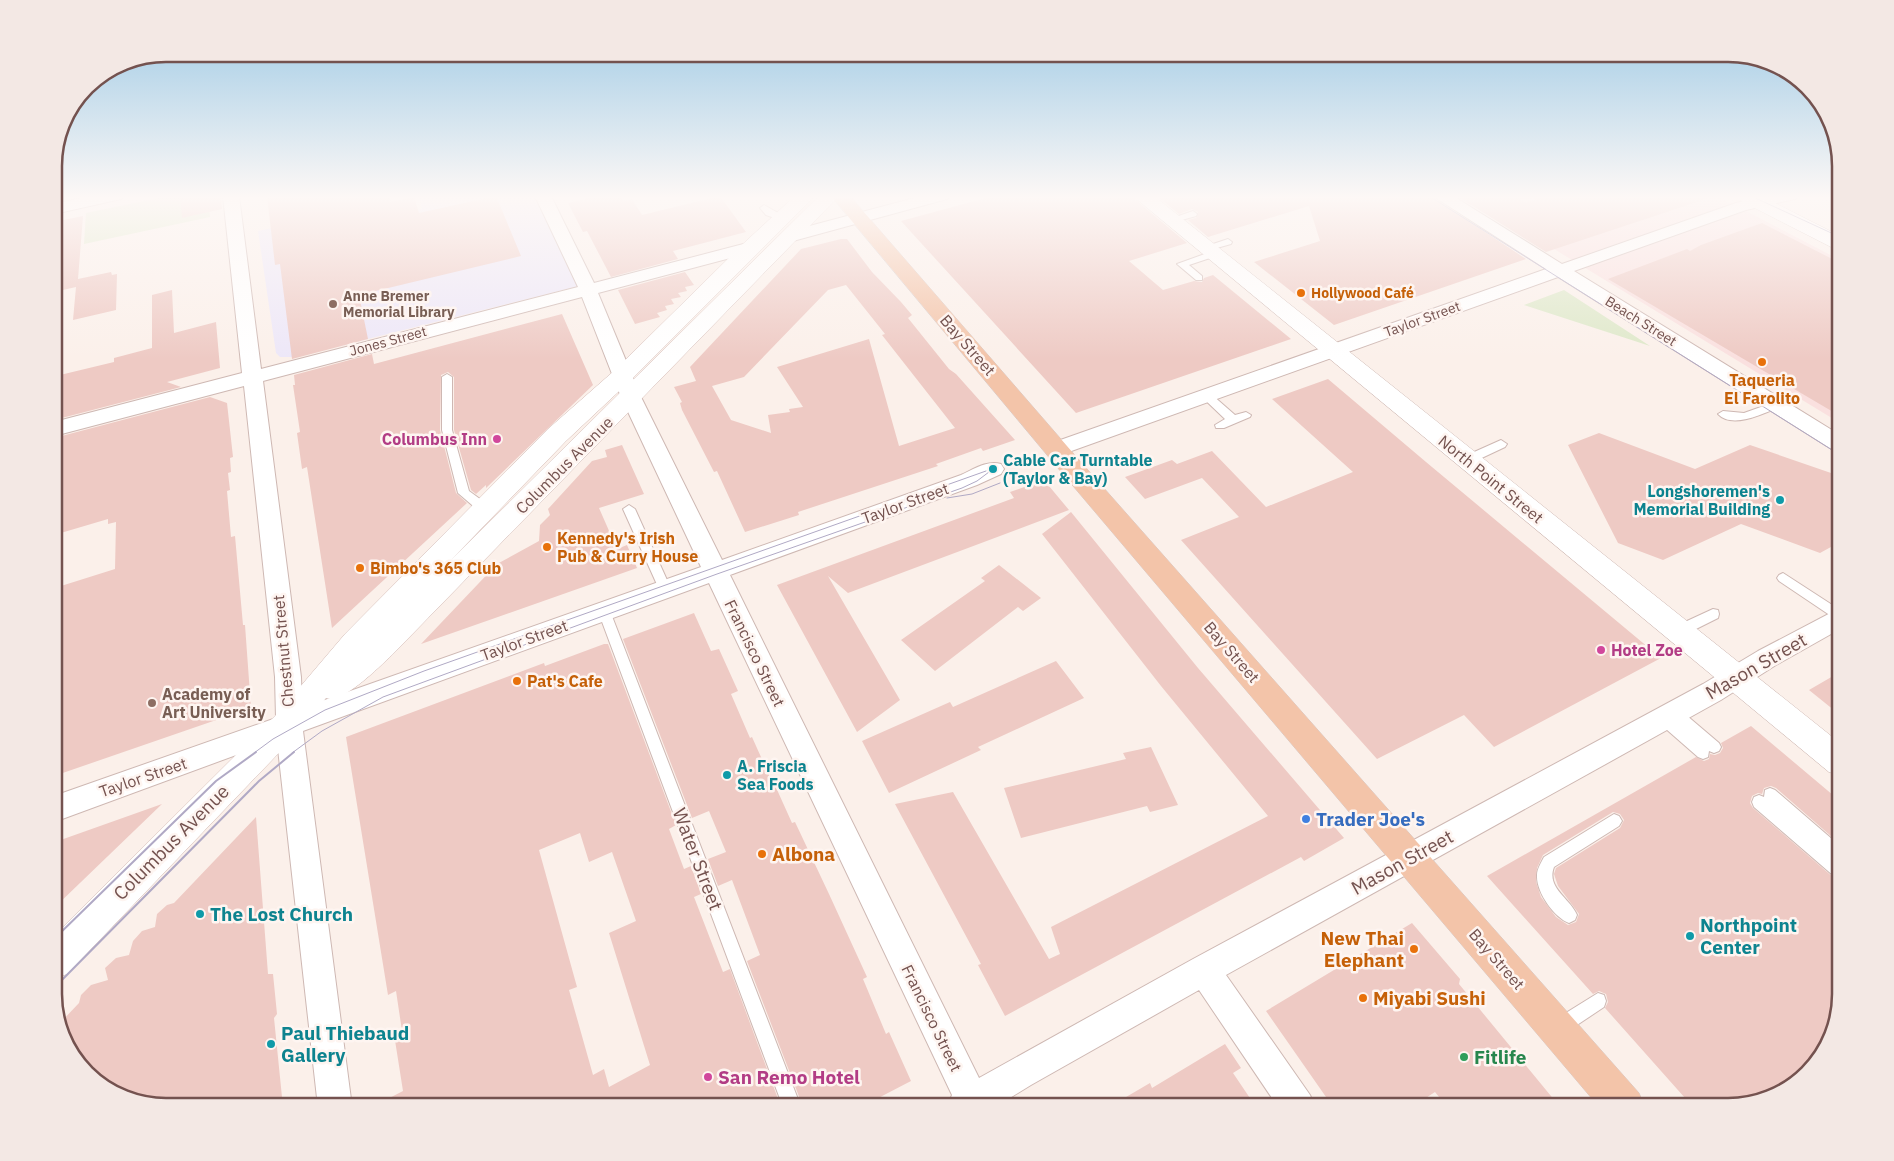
<svg xmlns="http://www.w3.org/2000/svg" width="1894" height="1161" viewBox="0 0 1894 1161" font-family="'IBM Plex Sans',sans-serif">
  <style>
    .commercial { fill: #fae0df }
    .education { fill: #ede7f8 }
    .green { fill: #dee8c9 }
    .building { fill: #eecac4; fill-rule: evenodd }
    .lines { fill: none; stroke-linecap: round; stroke-linejoin: round }
    .service-casing { stroke: #ceb8b3; stroke-width: 2 }
    .minor-casing { stroke: #ceb8b3; stroke-width: 2 }
    .tertiary-casing { stroke: #ceb8b3; stroke-width: 1 }
    .secondary-casing { stroke: #d1b7b1; stroke-width: 1 }
    .primary-casing { stroke: #d5cbca; stroke-width: 1 }
    .service { fill: #fff; fill-rule: evenodd }
    .minor { fill: #fff; fill-rule: evenodd }
    .tertiary { fill: #fff; fill-rule: evenodd }
    .secondary { fill: #fff; fill-rule: evenodd }
    .primary { fill: #f3c4a9; fill-rule: evenodd }
    .tram-far1 { stroke: #b0a9c5; stroke-width: 1 }
    .tram { stroke: #b0a9c5; stroke-width: 2 }
    .food-dot { fill: #e8710a; stroke: #fef5f1; stroke-width: 2 }
    .education-dot { fill: #8d6e63; stroke: #fef5f1; stroke-width: 2 }
    .hotel-dot { fill: #d1479c; stroke: #fef5f1; stroke-width: 2 }
    .culture-dot { fill: #0f9aa8; stroke: #fef5f1; stroke-width: 2 }
    .shop-dot { fill: #3f7fe0; stroke: #fef5f1; stroke-width: 2 }
    .leisure-dot { fill: #2e9e5b; stroke: #fef5f1; stroke-width: 2 }
    .labels { text-anchor: middle; dominant-baseline: central; stroke-width: 5; stroke-linejoin: round; paint-order: stroke }
    .far-food-label { font-size: 14px; font-weight: bold; fill: #c56008; stroke: #fef5f1; text-anchor: start }
    .far-education-label { font-size: 14px; font-weight: bold; fill: #785e54; stroke: #fef5f1; text-anchor: start }
    .far-street-label { font-size: 14px; fill: #74524f; stroke: #fef5f1 }
    .street-label { font-size: 16px; fill: #74524f; stroke: #fef5f1 }
    .food-label { font-size: 16px; font-weight: bold; fill: #c56008; stroke: #fef5f1; text-anchor: start }
    .hotel-label { font-size: 16px; font-weight: bold; fill: #b23c85; stroke: #fef5f1; text-anchor: end }
    .culture-label { font-size: 16px; font-weight: bold; fill: #0d838f; stroke: #fef5f1; text-anchor: start }
    .education-label { font-size: 16px; font-weight: bold; fill: #785e54; stroke: #fef5f1; text-anchor: start }
    .near-street-label { font-size: 19px; fill: #74524f; stroke: #fef5f1 }
    .near-shop-label { font-size: 19px; font-weight: bold; fill: #366cbe; stroke: #fef5f1; text-anchor: start }
    .near-food-label { font-size: 19px; font-weight: bold; fill: #c56008; stroke: #fef5f1; text-anchor: start }
    .near-culture-label { font-size: 19px; font-weight: bold; fill: #0d838f; stroke: #fef5f1; text-anchor: start }
    .near-leisure-label { font-size: 19px; font-weight: bold; fill: #27864d; stroke: #fef5f1; text-anchor: start }
    .near-hotel-label { font-size: 19px; font-weight: bold; fill: #b23c85; stroke: #fef5f1; text-anchor: start }
    .rim { fill: none; stroke: #74524f; stroke-width: 2.5 }
  </style>
  <rect width="100%" height="100%" fill="#fbf0ea"/>
  <!-- commercial -->
  <path class="commercial" d="M1467 196H1717L1840 260V423Z"/>
  <!-- education -->
  <path class="education" d="M419 196H535L579 286 296 357H280L276 353 258 231 353 210 359 223 422 209Z"/>
  <!-- green -->
  <path class="green" d="M168 196H208L210 217 84 244 86 213Z
    M1564 290 1650 346 1524 305Z"/>
  <!-- building -->
  <path class="building" d="M180 196H221L222 209 182 218Z
    M267 196H390V202L414 197 419 213 496 196 521 256 359 295 368 339 292 359 280 264 275 265Z
    M599 196H620L623 201 632 199 642 215 720 196 746 232 673 251 678 259 611 277 587 231 583 232 568 203Z
    M993 196H1131L1187 243 1129 261 1163 290 1194 281 1202 282 1204 278 1213 275 1291 339 1076 413 901 221Z
    M1157 196H1431L1526 259 1334 325 1254 262 1320 241 1309 206 1208 237 1188 220 1196 218 1198 212 1192 209 1179 214Z
    M1457 196H1515L1526 203 1546 196H1703V200L1546 252Z
    M83 216 78 279 111 272 112 275 117 274 116 310 73 320 76 287 54 292V222Z
    M1762 223 1840 263V416L1608 279 1687 249 1690 251 1701 245Z
    M841 239H847L872 272 901 302 912 315 908 318 949 369 956 374 1015 440 983 451 981 448 936 464 938 466 798 512 799 515 745 532 717 471 714 472 682 410 680 403 682 402 674 387 696 381 690 367 801 249ZM846 285 885 334 882 335 955 428 899 446 869 339 777 367 803 407 789 409 790 412 768 415 771 433 731 420 712 386 744 377 828 290Z
    M685 272 694 285 685 287 687 291 678 293 681 297 671 299 674 304 665 306 667 310 657 313 660 317 635 324 618 290Z
    M172 290 174 333 216 322 220 368 167 382 181 387 54 420V397L59 396 60 375 114 362V358L152 348V295Z
    M562 314 593 385 486 488V485L476 494 471 490 454 430V377L448 372 441 375 440 430 456 493 467 503 332 628 307 467 302 469 297 433 300 432 293 385H295L294 375 372 354 374 364Z
    M1328 379 1426 462 1661 658 1494 747 1464 715 1377 759 1181 540 1239 517 1202 478 1145 499 1125 477 1172 460 1177 464 1212 451 1266 507 1353 472 1272 399Z
    M210 397 227 403 233 457 230 458 231 472 228 473 230 490 227 491 231 537 235 536 243 625H245L251 708 54 776V677L58 646 61 586 115 569 116 522 108 524V519L54 535V438Z
    M1599 433 1695 469 1750 445 1831 473 1840 484V542L1820 553 1741 524 1663 560 1618 543 1568 445Z
    M622 445 644 494 599 508 617 549 627 545 637 568 421 644 497 564 539 541 540 525 550 515 548 509 592 461 607 457 605 450Z
    M1044 480 1069 510 848 593 828 576 900 700 857 732 777 585 1014 498 1010 492Z
    M1071 512 1198 668 1344 838 1304 861 1301 857 1005 1016 978 965 981 964 895 804 953 792 1049 959 1060 954 1051 927 1268 816 1161 686 1042 534Z
    M999 565 1041 598 1023 611 1018 607 935 671 901 640 985 581 981 578Z
    M694 613 711 651 719 649 738 691 731 694 750 738 752 737 773 784 774 783 792 823 795 822 829 894 867 977 863 979 886 1034 889 1032 911 1081 861 1107H803L747 961 760 955 732 880 718 886 708 859 726 852 709 811 692 818 623 639Z
    M604 644H608L676 825 669 829 684 869 691 866 701 894 694 897 723 972 730 969 781 1107H372L403 1091 394 1034 402 1031 396 991 388 995 346 737 544 663 545 666ZM580 833 589 862 612 852 636 921 609 933 650 1065 609 1087 604 1069 593 1075 569 990 577 987 539 850Z
    M1056 661 1084 698 978 747 981 750 889 793 862 741 950 702 953 707Z
    M1840 672V715L1809 690Z
    M1751 726 1840 801V844L1776 788 1771 786 1764 788 1762 794 1758 793 1752 796 1750 803 1753 808 1834 878 1840 881V995L1825 1051 1784 1092 1728 1107H1693L1605 1008 1608 1002 1606 994 1599 991 1593 994 1487 876 1696 757 1704 761 1709 759 1710 754 1715 755 1720 753 1723 748 1721 743ZM1613 812 1620 814 1624 820 1620 828 1556 868 1554 874 1558 886 1579 914 1576 922 1568 925 1556 917 1541 897 1536 882 1537 868 1543 855Z
    M1151 747 1178 805 1150 812 1147 806 1021 838 1004 788 1126 759 1123 753Z
    M162 804 54 908 55 842Z
    M256 817 268 974H273L277 1014 274 1018 283 1107H166L110 1092 69 1051 60 1023 79 1003 81 995 91 985 108 980 105 968 116 958 129 955 133 941 142 931 155 927 157 914 167 905 174 903Z
    M1412 923 1460 979 1459 984 1560 1107H1447L1435 1092 1412 1107H1333L1266 1011Z
    M1225 1044 1241 1068 1233 1073 1256 1107H1109L1150 1083 1152 1088Z"/>
  <g class="lines">
    <!-- service casing -->
    <g class="service-casing">
      <path id="service" d="M764 205 787 218 783 221 766 215 760 208Z
        M1193 211 1197 214 1196 216 1171 223 1167 220Z
        M1228 239 1232 242 1231 244 1206 251 1201 248Z
        M1213 251 1218 254 1216 256 1189 265 1202 276V280H1196L1177 264Z
        M447 374 452 377V430L469 491 480 499 488 511 482 515 478 514 472 505 458 493 442 430V377Z
        M1207 393 1211 394 1235 415 1246 412 1251 415 1250 417 1224 428H1216L1215 425 1225 419 1203 398 1202 396Z
        M1775 402 1780 405 1779 407C1763 414 1732 429 1718 414L1723 411 1744 413Z
        M1501 440 1507 444 1505 447 1471 463 1467 464 1461 460 1463 457Z
        M629 505 635 509 671 589 669 592H661L659 589 623 509Z
        M1783 573 1840 610V622L1779 581 1777 578 1779 575Z
        M604 606 609 607 610 611 801 1107H783L598 611 599 607Z
        M1713 609 1718 610 1719 614 1718 618 1684 635 1679 636 1674 635 1672 631 1674 627Z
        M1674 707 1679 709 1719 743 1721 747 1719 751 1714 753 1709 751 1708 757 1703 759 1698 757 1658 722 1656 718 1658 714 1663 712 1667 714 1669 709Z
        M1770 788 1775 790 1840 846V879L1835 877 1754 807 1752 802 1754 797 1759 795 1764 797 1765 790Z
        M1614 814 1619 816 1622 821 1619 826 1554 867C1546 888 1570 898 1577 915L1575 920 1569 923C1554 917 1536 892 1537 875 1537 869 1541 863 1544 857Z
        M1598 993 1604 995 1606 1001 1604 1007 1565 1033 1559 1036 1553 1033 1550 1027 1553 1021Z"/>
    </g>
    <!-- minor casing -->
    <g class="minor-casing">
      <path id="minor" d="M91 196H123L121 199 54 214V204Z
        M223 196H239L261 369 578 287 535 196H551L594 283 751 242 757 243 760 247 757 251 598 293 641 397 722 560 961 475C974 469 987 460 1001 464L1004 469 1001 474 977 485 730 575 979 1078 1193 959 1703 684 1758 651 1840 608V629L1776 665 1721 700 1226 975 1310 1095 1315 1107H1278L1199 990 1031 1085 995 1107H947L952 1095 709 583 303 731 352 1107H318L277 740 54 822V796L276 718 275 677 244 386 54 436V422L242 373ZM582 297 621 397 701 567 302 708 301 677 263 381Z
        M922 196H949L947 199 793 241 787 240 785 236 787 232Z
        M1433 196H1453L1562 264 1736 203 1765 196H1797L1795 199 1746 210 1574 271 1840 435V452L1833 450 1558 277 1063 454 1056 456 1049 454 1045 449 1049 444 1546 269Z"/>
    </g>
    <!-- tertiary casing -->
    <g class="tertiary-casing">
      <path id="tertiary" d="M1133 196H1154L1840 743V776L1829 772Z
        M1737 196H1761L1840 236V250L1833 248 1739 200Z"/>
    </g>
    <!-- secondary casing -->
    <g class="secondary-casing">
      <path id="secondary" d="M795 196H815L631 380 566 441 451 560 819 196H839L392 655C379 667 343 704 326 698L299 732 67 974 54 979V936L277 714 345 634 548 429 615 370 744 243Z"/>
    </g>
    <!-- primary casing -->
    <g class="primary-casing">
      <path id="primary" d="M831 196H850L1080 461 1639 1093 1645 1107H1599L1062 473Z"/>
    </g>
    <!-- service -->
    <use href="#service" class="service"/>
    <!-- minor -->
    <use href="#minor" class="minor"/>
    <!-- tertiary -->
    <use href="#tertiary" class="tertiary"/>
    <!-- secondary -->
    <use href="#secondary" class="secondary"/>
    <!-- primary -->
    <use href="#primary" class="primary"/>
    <!-- tram-far1 -->
    <path class="tram-far1" d="M1429 196 1840 455
      M1751 196 1840 237
      M947 498 972 494 1000 483
      M254 753 273 739 325 710 424 671 986 471
      M292 753 322 731 383 697 717 574 962 488 977 481 993 469"/>
    <!-- tram -->
    <path class="tram" d="M54 939 216 781 256 752
      M54 988 259 781 294 752"/>
  </g>
  <!-- sky -->
  <linearGradient id="sky" x2="0" y2="1"><stop stop-color="#98c7e4"/><stop offset="0.55" stop-color="#fdf8f6"/><stop offset="1" stop-color="#fdf8f6" stop-opacity="0"/></linearGradient>
  <rect width="1894" height="359" fill="url(#sky)"/>
  <!-- markers -->
  <g class="food-dot">
    <circle cx="1301" cy="293" r="5"/>
    <circle cx="1762" cy="362" r="5"/>
    <circle cx="547" cy="547" r="5"/>
    <circle cx="360" cy="568" r="5"/>
    <circle cx="517" cy="681" r="5"/>
    <circle cx="762" cy="854" r="5"/>
    <circle cx="1414" cy="949" r="5"/>
    <circle cx="1363" cy="998" r="5"/>
  </g>
  <g class="education-dot">
    <circle cx="333" cy="304" r="5"/>
    <circle cx="152" cy="703" r="5"/>
  </g>
  <g class="hotel-dot">
    <circle cx="497" cy="439" r="5"/>
    <circle cx="1601" cy="650" r="5"/>
    <circle cx="708" cy="1077" r="5"/>
  </g>
  <g class="culture-dot">
    <circle cx="993" cy="469" r="5"/>
    <circle cx="1780" cy="500" r="5"/>
    <circle cx="727" cy="775" r="5"/>
    <circle cx="200" cy="914" r="5"/>
    <circle cx="1690" cy="936" r="5"/>
    <circle cx="271" cy="1044" r="5"/>
  </g>
  <circle class="shop-dot" cx="1306" cy="819" r="5"/>
  <circle class="leisure-dot" cx="1464" cy="1057" r="5"/>
  <g class="labels">
    <!-- far-food labels -->
    <g class="far-food-label">
      <text x="1311" y="293">Hollywood Café</text>
    </g>
    <!-- far-education labels -->
    <g class="far-education-label">
      <text x="343" y="296">Anne Bremer<tspan x="343" dy="16">Memorial Library</tspan></text>
    </g>
    <!-- far-street labels -->
    <g class="far-street-label">
      <text transform="translate(1422 319) rotate(-20)">Taylor Street</text>
      <text transform="translate(1641 321) rotate(32)">Beach Street</text>
      <text transform="translate(388 341) rotate(-15)">Jones Street</text>
    </g>
    <!-- street labels -->
    <g class="street-label">
      <text transform="translate(968 345) rotate(49)">Bay Street</text>
      <text transform="translate(564 465) rotate(-45)">Columbus Avenue</text>
      <text transform="translate(1491 479) rotate(39)">North Point Street</text>
      <text transform="translate(905 503) rotate(-20)">Taylor Street</text>
      <text transform="translate(524 640) rotate(-20)">Taylor Street</text>
      <text transform="translate(283 651) rotate(-95)">Chestnut Street</text>
      <text transform="translate(1232 652) rotate(49)">Bay Street</text>
      <text transform="translate(755 653) rotate(64)">Francisco Street</text>
      <text transform="translate(143 777) rotate(-19)">Taylor Street</text>
      <text transform="translate(1497 959) rotate(49)">Bay Street</text>
      <text transform="translate(932 1018) rotate(64)">Francisco Street</text>
    </g>
    <!-- food labels -->
    <g class="food-label">
      <text x="1762" y="380" text-anchor="middle">Taqueria<tspan x="1762" dy="18">El Farolito</tspan></text>
      <text x="557" y="538">Kennedy's Irish<tspan x="557" dy="18">Pub &amp; Curry House</tspan></text>
      <text x="370" y="568">Bimbo's 365 Club</text>
      <text x="527" y="681">Pat's Cafe</text>
    </g>
    <!-- hotel labels -->
    <g class="hotel-label">
      <text x="487" y="439">Columbus Inn</text>
      <text x="1611" y="650" text-anchor="start">Hotel Zoe</text>
    </g>
    <!-- culture labels -->
    <g class="culture-label">
      <text x="1003" y="460">Cable Car Turntable<tspan x="1003" dy="18">(Taylor &amp; Bay)</tspan></text>
      <text x="1770" y="491" text-anchor="end">Longshoremen's<tspan x="1770" dy="18">Memorial Building</tspan></text>
      <text x="737" y="766">A. Friscia<tspan x="737" dy="18">Sea Foods</tspan></text>
    </g>
    <!-- education labels -->
    <g class="education-label">
      <text x="162" y="694">Academy of<tspan x="162" dy="18">Art University</tspan></text>
    </g>
    <!-- near-street labels -->
    <g class="near-street-label">
      <text transform="translate(1756 666) rotate(-30)">Mason Street</text>
      <text transform="translate(171 842) rotate(-45)">Columbus Avenue</text>
      <text transform="translate(698 859) rotate(69)">Water Street</text>
      <text transform="translate(1402 862) rotate(-29)">Mason Street</text>
    </g>
    <!-- near-shop labels -->
    <g class="near-shop-label">
      <text x="1316" y="819">Trader Joe's</text>
    </g>
    <!-- near-food labels -->
    <g class="near-food-label">
      <text x="772" y="854">Albona</text>
      <text x="1404" y="938" text-anchor="end">New Thai<tspan x="1404" dy="22">Elephant</tspan></text>
      <text x="1373" y="998">Miyabi Sushi</text>
    </g>
    <!-- near-culture labels -->
    <g class="near-culture-label">
      <text x="210" y="914">The Lost Church</text>
      <text x="1700" y="925">Northpoint<tspan x="1700" dy="22">Center</tspan></text>
      <text x="281" y="1033">Paul Thiebaud<tspan x="281" dy="22">Gallery</tspan></text>
    </g>
    <!-- near-leisure labels -->
    <g class="near-leisure-label">
      <text x="1474" y="1057">Fitlife</text>
    </g>
    <!-- near-hotel labels -->
    <g class="near-hotel-label">
      <text x="718" y="1077">San Remo Hotel</text>
    </g>
  </g>
  <!-- crop -->
  <path d="M0 0H1894V1161H0ZM166 62H1728A104 104 0 0 1 1832 166V994A104 104 0 0 1 1728 1098H166A104 104 0 0 1 62 994V166A104 104 0 0 1 166 62Z" fill="#f3e8e4" fill-rule="evenodd"/>
  <path class="rim" d="M166 62H1728A104 104 0 0 1 1832 166V994A104 104 0 0 1 1728 1098H166A104 104 0 0 1 62 994V166A104 104 0 0 1 166 62Z"/>
</svg>
